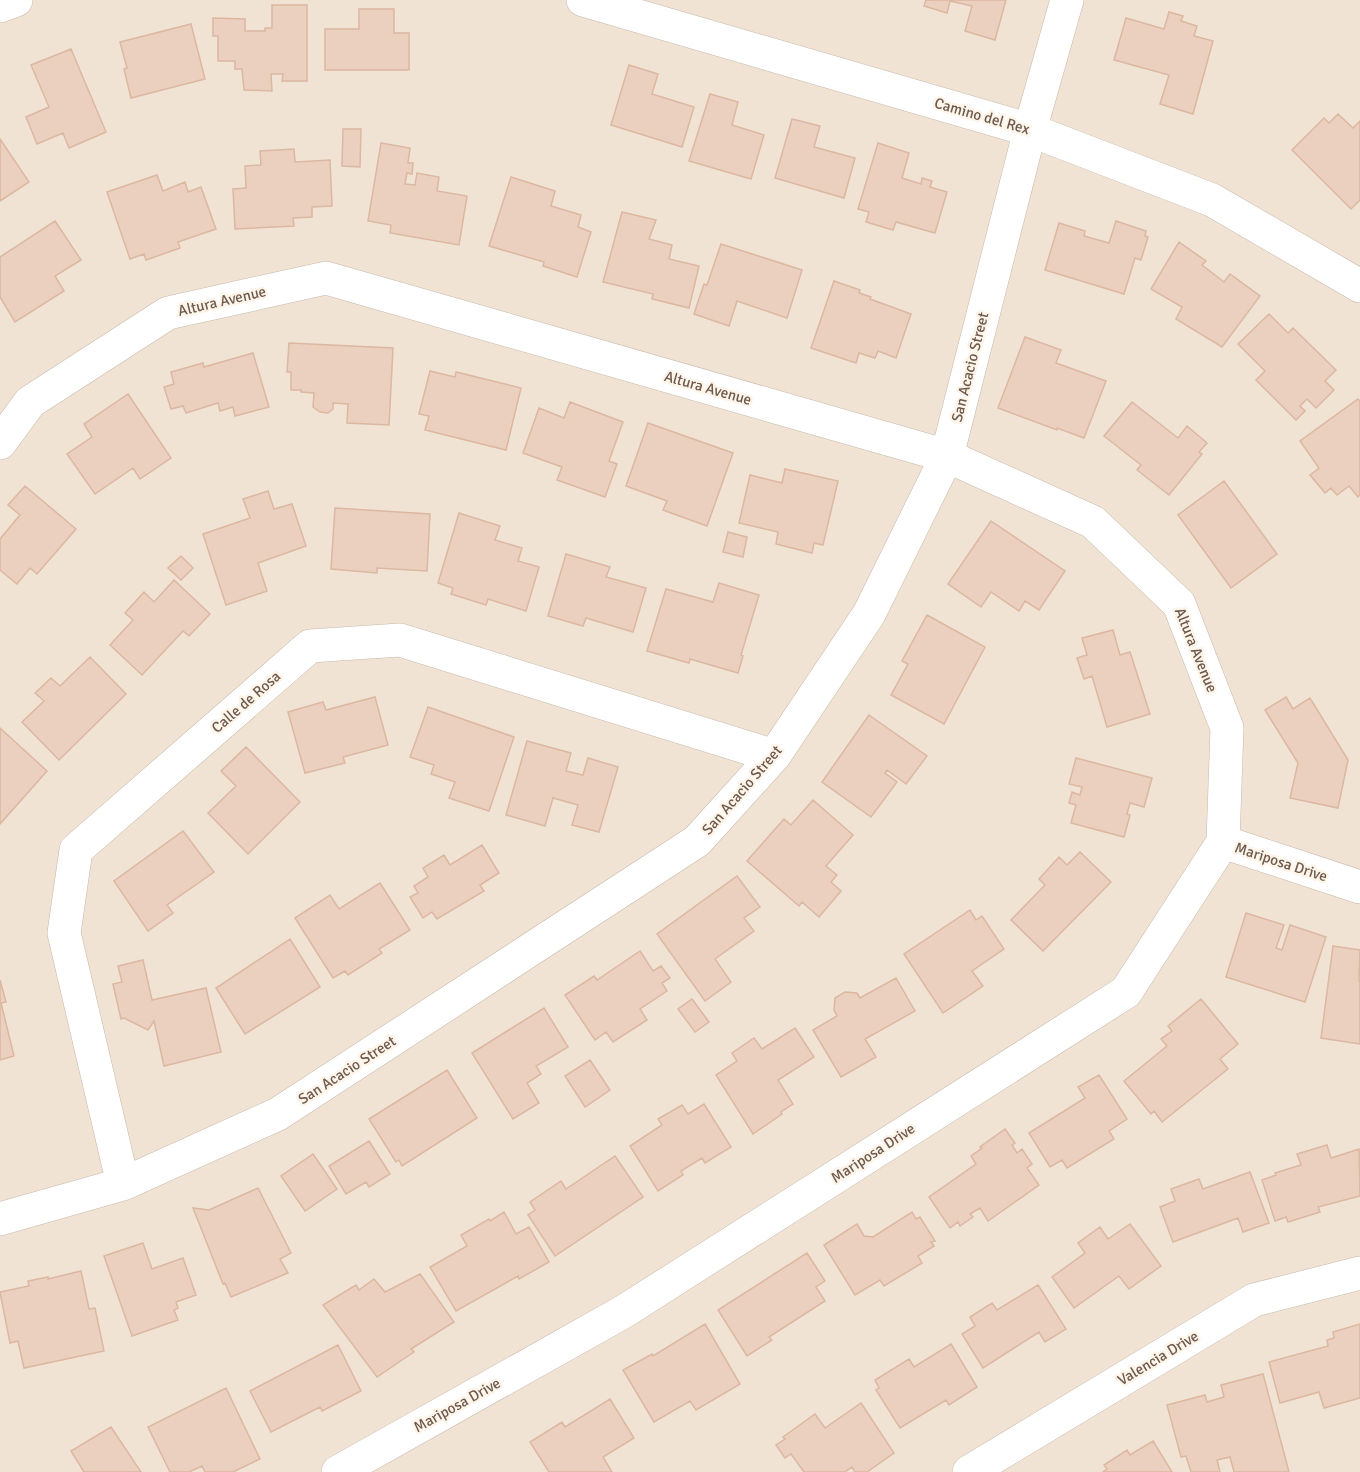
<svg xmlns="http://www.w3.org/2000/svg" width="1360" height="1472" viewBox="0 0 1360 1472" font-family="Signika,sans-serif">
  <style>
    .residential { fill: #f0e3d3 }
    .building { fill: #ebd0bf; stroke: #dcb7a1; stroke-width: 1.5 }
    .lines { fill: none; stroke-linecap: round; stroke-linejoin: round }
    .minor-casing { stroke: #c8b9ac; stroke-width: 34 }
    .minor { stroke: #fff; stroke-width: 33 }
    .labels { text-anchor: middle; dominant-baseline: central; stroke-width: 5; stroke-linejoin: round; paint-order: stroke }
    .street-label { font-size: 15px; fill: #6e594d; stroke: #fdf5ea }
  </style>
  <rect width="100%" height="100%" fill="#f9f1e4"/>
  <!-- residential -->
  <path class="residential" d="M0 0H1360V1472H0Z"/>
  <!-- building -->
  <path class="building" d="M926 0H1006L995 40 965 31 972 6 950 1 947 13 924 6Z
    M272 5H307V81H282L283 74H271L272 91 244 90 242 69H235V61H218V36H213V18L245 19V31H265V28H272Z
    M359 9H394V33H409V70H325V29H359Z
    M1169 12 1183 16 1181 21 1197 26 1194 36 1213 41 1193 114 1160 104 1169 75 1114 60 1126 18 1164 29Z
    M191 24 205 79 131 98 124 69 127 68 120 42Z
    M71 49 106 132 69 148 63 133 37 144 26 117 49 107 31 65Z
    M629 65 658 74 652 94 694 107 682 147 611 125Z
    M710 94 738 102 732 125 764 135 751 179 689 161Z
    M1338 114 1353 128 1360 121V200L1351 209 1292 150 1324 118 1329 123Z
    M792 119 820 126 814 147 855 158 844 198 775 178Z
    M343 129H361L360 167 342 166Z
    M0 139 29 182 0 201Z
    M381 143 410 148 408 163H413L412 174 407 173 405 184 415 185 417 173 439 177 437 191 467 196 459 245 390 233 391 225 368 221Z
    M878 143 909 153 902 178 921 184 922 178 932 181 930 187 947 192 935 233 896 222 893 230 866 222 869 212 858 209Z
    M294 149 295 162 330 160 332 206 312 207V217L293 218 294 226 235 229 233 189 246 188 245 166 261 165 260 151Z
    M157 175 163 191 185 182 188 192 201 187 216 229 178 242 180 248 146 260 144 254 130 259 107 192Z
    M511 177 555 191 551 206 581 215 578 227 591 232 577 277 543 266 544 262 489 246Z
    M622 212 656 220 649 239 672 245 669 259 699 266 689 308 652 299 653 294 603 282Z
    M55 221 81 260 55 276 64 291 15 322 0 297V257Z
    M1116 221 1146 231 1145 236 1148 237 1141 260 1135 258 1124 294 1045 270 1059 223 1085 231 1084 236 1109 243Z
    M1179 242 1206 261 1202 265 1224 282 1230 274 1260 296 1222 347 1176 319 1182 307 1151 289Z
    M721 244 802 270 787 318 737 301 729 326 694 314 704 284 707 285Z
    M834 281 860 290 859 293 871 297 870 299 911 314 896 358 878 351 875 358 859 353 856 363 811 348Z
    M1269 314 1288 333 1293 328 1336 370 1325 381 1334 390 1316 408 1307 399 1300 406 1305 411 1296 420 1256 380 1265 371 1238 344Z
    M1025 337 1061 350 1056 363 1106 381 1084 438 1057 428V430L998 408Z
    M289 343 393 348 389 425 347 423 348 404 333 403V409L328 413 320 412 313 407 314 393 301 392V390H291V372H287Z
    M253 353 269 407 235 416 233 407 220 411 218 403 186 413 183 406 171 409 164 387 174 384 171 372 203 363 204 367Z
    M430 371 455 377 456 372 521 388 506 450 425 430 429 416 419 414Z
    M128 394 171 458 140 479 133 468 95 494 67 454 92 437 84 424Z
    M1358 399 1360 401V495L1358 497 1349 486 1337 495 1331 488 1325 493 1310 475 1319 468 1300 441Z
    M570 402 623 422 609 461 617 464 605 497 557 480 562 467 523 453 539 408 564 418Z
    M1132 402 1178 438 1187 426 1207 443 1199 452 1202 454 1169 495 1137 470 1141 465 1104 436Z
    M648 423 733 453 707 526 663 510 667 501 626 486Z
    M785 469 838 481 823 545 814 543 812 553 776 544 778 532 739 523 750 475 782 483Z
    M1224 481 1277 554 1231 588 1178 515Z
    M25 486 76 529 37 574 30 568 17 584 0 570V539L20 515 8 505Z
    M268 491 274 509 292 504 306 546 258 563 267 591 226 605 203 534 250 518 243 499Z
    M335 508 430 514 427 571 377 568V573L331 569Z
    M459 513 500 526 495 540 522 548 518 561 539 567 526 611 488 599 486 605 451 594 453 588 438 583Z
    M991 521 1065 571 1039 610 1025 601 1019 611 991 592 981 607 948 584Z
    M728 532 747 537 743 557 723 552Z
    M566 554 610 567 606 577 646 588 633 632 586 618 583 626 548 616Z
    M181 556 193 568 181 580 168 568Z
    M174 580 210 614 189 636 183 631 142 675 110 645 133 620 125 613 144 592 154 602Z
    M719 583 759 595 741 655 743 656 738 673 690 659 689 663 647 651 666 589 713 602Z
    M927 615 985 647 944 724 891 695 908 664 902 661Z
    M1113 630 1120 655 1130 652 1150 714 1107 727 1092 676 1084 679 1077 658 1087 655 1082 638Z
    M90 657 126 694 59 760 22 722 44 701 35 693 51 678 60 686Z
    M375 697 388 745 343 757 345 763 305 773 288 712 323 702 326 710Z
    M1286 697 1293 709 1310 698 1348 760 1338 808 1290 798 1298 763 1265 710Z
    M428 707 514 737 489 811 449 798 455 782 431 774 434 765 410 757Z
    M869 715 927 756 906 784 887 770 885 773 897 782 871 817 822 782Z
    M0 728 47 771 0 824Z
    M527 741 571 753 566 771 583 775 588 758 618 767 599 832 572 825 578 805 553 798 545 826 506 815Z
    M246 747 300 802 248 854 208 813 236 786 221 771Z
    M1076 758 1152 778 1144 807 1130 803 1127 814 1130 815 1124 837 1071 823 1076 805 1069 803 1072 792 1080 795 1082 787 1069 784Z
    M813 800 853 835 826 866 837 875 831 882 841 891 819 917 802 902 799 906 747 861 784 819 791 825Z
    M183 831 214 872 167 905 173 913 148 931 114 881Z
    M482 845 499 873 480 885 484 891 437 919 432 912 423 918 410 897 418 893 414 886 428 877 423 868 444 855 450 865Z
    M1080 852 1111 882 1043 951 1011 920 1045 885 1039 879 1059 857 1067 865Z
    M737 876 760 907 744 918 754 931 715 959 731 982 705 1001 657 934Z
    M380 883 410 930 379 949 382 953 348 975 345 971 333 978 295 918 330 895 339 909Z
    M970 910 976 920 982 916 1004 949 972 971 983 986 943 1013 904 954Z
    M1246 913 1284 925 1276 948 1282 950 1290 925 1326 937 1305 1002 1226 977Z
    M290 939 320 987 245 1034 216 988Z
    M1333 946 1360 950 1359 981H1360V1044L1321 1038Z
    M640 951 653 971 661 966 670 978 662 983 667 991 640 1009 647 1020 613 1042 606 1032 595 1040 565 995 594 976 597 980Z
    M143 960 152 1000 206 988 221 1052 164 1066 154 1021 148 1030 124 1018 121 1019 113 984 122 982 118 966Z
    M896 978 915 1011 865 1039 876 1057 841 1077 813 1030 837 1016 834 1010 835 998 845 992 857 993 860 998Z
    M0 980 6 1002 1 1003 14 1056 0 1060Z
    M692 999 709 1022 695 1032 678 1009Z
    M1201 999 1238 1044 1220 1059 1228 1069 1162 1122 1154 1111 1151 1114 1124 1081 1167 1046 1161 1039 1172 1031 1168 1026Z
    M544 1008 568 1047 536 1066 541 1074 527 1083 539 1103 513 1119 472 1053Z
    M795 1028 814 1057 778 1080 793 1104 781 1112 782 1114 753 1134 716 1075 737 1061 732 1053 754 1038 762 1049Z
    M590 1060 610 1090 585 1107 565 1076Z
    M447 1070 477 1118 402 1166 399 1160 396 1162 369 1119Z
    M1099 1075 1127 1119 1109 1131 1114 1139 1067 1168 1062 1160 1050 1167 1029 1133 1085 1098 1078 1087Z
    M704 1104 731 1147 705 1163 702 1158 681 1171 683 1175 658 1191 630 1146 662 1125 658 1119 682 1105 688 1114Z
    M1005 1129 1015 1143 1012 1145 1017 1153 1022 1149 1032 1164 1027 1168 1039 1185 988 1221 980 1208 970 1214 973 1217 960 1226 958 1222 950 1228 929 1197 976 1164 971 1156 982 1148 980 1147Z
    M369 1141 390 1174 369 1187 366 1182 346 1194 329 1166Z
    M1327 1145 1331 1158 1359 1149 1360 1196 1318 1207 1320 1212 1288 1222 1286 1217 1275 1221 1262 1180 1276 1175 1275 1173 1301 1165 1297 1154Z
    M313 1154 337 1189 305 1211 281 1176Z
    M615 1156 643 1197 555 1256 528 1215 535 1210 530 1202 561 1181 566 1189Z
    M1250 1172 1269 1223 1243 1232 1238 1218 1173 1242 1160 1207 1175 1201 1171 1189 1199 1179 1203 1189Z
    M258 1188 291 1253 280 1259 288 1273 231 1297 225 1283 223 1284 193 1208 209 1210Z
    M504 1212 516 1234 529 1227 549 1262 519 1279 518 1276 456 1311 430 1267 467 1246 461 1235 489 1219 490 1221Z
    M912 1212 916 1219 920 1217 935 1241 931 1242 934 1246 918 1256 922 1263 884 1286 880 1280 855 1295 824 1245 857 1224 864 1236 873 1237Z
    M1130 1224 1161 1266 1129 1289 1119 1276 1074 1308 1052 1277 1085 1253 1078 1243 1100 1227 1108 1239Z
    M143 1243 152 1269 183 1258 196 1295 176 1302 178 1308 174 1310 178 1320 132 1336 104 1256Z
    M807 1253 825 1281 816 1287 825 1301 769 1337 772 1340 747 1356 718 1310Z
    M81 1271 89 1309 95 1308 104 1351 24 1368 18 1341 10 1343 0 1292 29 1286 28 1281 48 1277V1279Z
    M420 1274 454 1322 411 1349 414 1352 377 1377 323 1305 356 1285 359 1290 374 1279 385 1292Z
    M1038 1285 1066 1329 1045 1342 1039 1332 983 1368 962 1334 975 1326 970 1317 992 1303 997 1310Z
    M705 1324 740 1384 696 1410 690 1401 654 1422 623 1370 652 1354 653 1356Z
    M1360 1324V1398L1324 1408 1319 1392 1280 1403 1269 1362 1328 1346 1327 1340 1334 1338 1333 1332Z
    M951 1344 977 1387 949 1405 946 1400 900 1428 876 1390 879 1388 875 1380 909 1359 914 1367Z
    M338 1345 361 1391 322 1411 320 1407 271 1432 250 1391Z
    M1263 1374 1289 1472H1234L1230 1457 1217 1460 1220 1472H1191L1186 1456 1181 1457 1167 1405 1205 1395 1207 1402 1224 1397 1221 1385Z
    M226 1388 260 1459 233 1472H205L202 1466 189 1472H170L148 1427Z
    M610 1399 634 1438 603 1457 612 1472H549L530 1442 562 1422 565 1427Z
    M861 1403 894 1453 867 1472H855L852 1467 845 1472H804L791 1454 785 1458 776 1445 785 1439 783 1437 815 1414 825 1428Z
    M111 1427 141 1472H84L71 1451Z
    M1153 1441 1172 1472H1103L1107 1469 1104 1465 1127 1450 1130 1455Z"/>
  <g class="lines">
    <!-- minor casing -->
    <g class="minor-casing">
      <path id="minor" d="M583 0 1030 130 1212 200 1360 286
        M0 6 16 0
        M0 443 30 402 168 313 326 278 947 456 1093 522 1179 604 1227 728 1223 842
        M123 1184 64 933 76 850 310 646 400 640 774 756
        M0 1219 123 1184 278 1114 697 841 774 756 869 614 947 456 1030 130 1067 0
        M338 1472 623 1312 1126 992 1223 842 1360 887
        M969 1472 1254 1300 1360 1273"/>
    </g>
    <!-- minor -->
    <use href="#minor" class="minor"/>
  </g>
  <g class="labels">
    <!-- street labels -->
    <g class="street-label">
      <text transform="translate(982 116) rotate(16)">Camino del Rex</text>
      <text transform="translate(222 301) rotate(-13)">Altura Avenue</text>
      <text transform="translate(970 367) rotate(-76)">San Acacio Street</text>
      <text transform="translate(708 388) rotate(16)">Altura Avenue</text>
      <text transform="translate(1196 650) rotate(68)">Altura Avenue</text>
      <text transform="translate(246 702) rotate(-41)">Calle de Rosa</text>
      <text transform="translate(742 790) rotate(-49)">San Acacio Street</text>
      <text transform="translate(1281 862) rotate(18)">Mariposa Drive</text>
      <text transform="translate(347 1070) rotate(-33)">San Acacio Street</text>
      <text transform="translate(873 1153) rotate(-33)">Mariposa Drive</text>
      <text transform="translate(1158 1358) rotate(-31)">Valencia Drive</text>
      <text transform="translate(457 1405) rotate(-29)">Mariposa Drive</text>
    </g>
  </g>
</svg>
